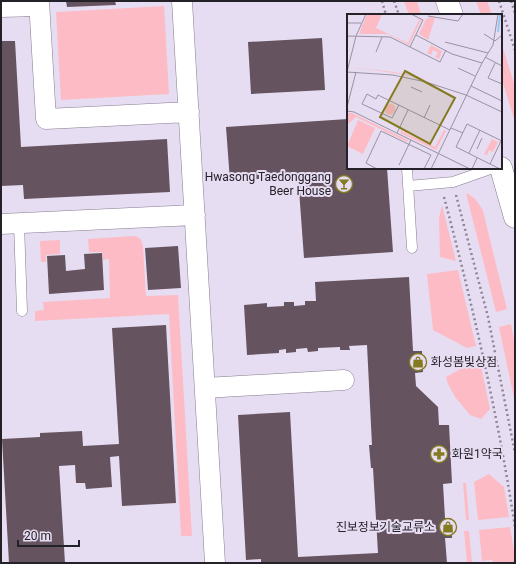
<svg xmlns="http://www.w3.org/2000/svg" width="516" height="564" viewBox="0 0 516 564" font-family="Roboto,'Noto Sans KR',sans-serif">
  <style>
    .green { fill: #fdbcc5 }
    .building { fill: #65535f }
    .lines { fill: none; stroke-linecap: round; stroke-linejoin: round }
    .service-casing { stroke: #857c8f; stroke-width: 11 }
    .minor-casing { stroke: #857c8f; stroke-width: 21 }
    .primary-casing { stroke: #857c8f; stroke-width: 23 }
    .path { stroke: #8d8594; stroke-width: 2.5; stroke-dasharray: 2 3; stroke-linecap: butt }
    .service { stroke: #fff; stroke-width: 10 }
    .minor { stroke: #fff; stroke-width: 20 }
    .primary { stroke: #fff; stroke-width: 22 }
    .labels { text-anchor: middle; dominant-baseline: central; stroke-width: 4; stroke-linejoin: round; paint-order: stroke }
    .poi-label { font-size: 12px; fill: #252129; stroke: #e7ddf2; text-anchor: end }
    .inset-river { fill: none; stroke: #94c8f5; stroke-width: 2 }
    .inset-road { fill: none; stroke: #9992a2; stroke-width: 1 }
    .view { fill: #847a1f; fill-opacity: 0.15; stroke: #847a1f; stroke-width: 2 }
    .inset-edge { fill: none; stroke: #252129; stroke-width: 2 }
  </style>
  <rect width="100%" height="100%" fill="#e7ddf2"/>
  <!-- green -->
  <path class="green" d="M404 1H417L421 15H409Z
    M476 1H487L492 15H481Z
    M164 6 169 94 61 100 56 12Z
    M501 42 515 86V122L501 77Z
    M466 193C475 197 479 203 483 211L507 309 496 312Z
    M442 205 456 261 440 257 439 218Z
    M134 236C140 237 142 240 143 246L146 296 178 295 192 536H181L169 314 35 321V311L44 310 43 302 110 298 109 259 103 260 102 252H89L88 239Z
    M60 240V254L46 255V262H41L40 241Z
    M458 270 476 346 467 348 433 330 427 274Z
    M511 324 515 345V403L499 327Z
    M480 361 490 409 481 419 470 415 455 397 448 384 446 377 471 363Z
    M489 474 504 487 509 517 478 520 474 482Z
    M463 483H466L469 520H466Z
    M510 527 515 556V563H493L492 560 482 561 479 530Z
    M464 531H469L472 562 467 563Z"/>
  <!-- building -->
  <path class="building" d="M66 1H115L116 5 67 7Z
    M322 38 325 90 251 94 248 42Z
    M1 41H15L21 147 167 139 170 192 24 199 23 185 1 186Z
    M348 119V168H387L393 252 304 258 298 176 230 181 226 127Z
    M178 246 181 288 148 290 145 248Z
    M102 253 104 290 49 294 47 256 65 255 66 271 85 269 84 254Z
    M409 277 413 351H422L423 372 415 373 416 386 438 407 439 425H449L452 483 443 484 445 518H451L452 538H445L447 563H261V559L246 560 238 415 290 412 298 557 378 553 373 468H371L369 445H372L367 345 349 346 350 350H340V347L318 348V351L308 352 307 348 296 349V352L286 353V349L279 350V353L247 355 244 305 267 303V307L284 306V302H294V306L305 305V301H316L315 282Z
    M166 325 176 503 122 506 119 456 110 457 112 487 86 489 85 483H76L75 465 59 466 65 563H9L2 439 40 437V433L82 431 83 446 119 444 112 328Z"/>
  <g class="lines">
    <!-- service casing -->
    <g class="service-casing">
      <path id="service" d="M407 168 412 248
        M408 186 453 182 493 168
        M19 223 22 311"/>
    </g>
    <!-- minor casing -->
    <g class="minor-casing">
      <path id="minor" d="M39 1 46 119 189 112
        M182 1 215 563
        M1 7 39 6
        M1 224 195 215
        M205 388 344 380"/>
    </g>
    <!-- primary casing -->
    <g class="primary-casing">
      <path id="primary" d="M447 1 452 15
        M501 168 515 217"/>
    </g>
    <!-- path -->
    <path class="path" d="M382 1 386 15
      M394 1 399 15
      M499 1 515 50
      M511 1 515 13
      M456 195 488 317 515 453
      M444 197C473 306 498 416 515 527"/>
    <!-- service -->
    <use href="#service" class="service"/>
    <!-- minor -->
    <use href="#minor" class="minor"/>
    <!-- primary -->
    <use href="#primary" class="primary"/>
  </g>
  <!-- icons -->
  <defs>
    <g id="bar-ring" transform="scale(0.9)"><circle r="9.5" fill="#e7ddf2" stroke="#847a1f" stroke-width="1.5"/><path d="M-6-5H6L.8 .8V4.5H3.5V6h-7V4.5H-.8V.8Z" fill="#847a1f"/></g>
    <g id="shop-ring" transform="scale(0.9)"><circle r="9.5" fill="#e7ddf2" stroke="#847a1f" stroke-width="1.5"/><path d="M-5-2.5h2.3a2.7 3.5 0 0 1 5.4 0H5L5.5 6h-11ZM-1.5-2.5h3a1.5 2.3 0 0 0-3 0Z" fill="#847a1f"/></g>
    <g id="pharmacy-ring" transform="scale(0.9)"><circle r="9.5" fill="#e7ddf2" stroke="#847a1f" stroke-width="1.5"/><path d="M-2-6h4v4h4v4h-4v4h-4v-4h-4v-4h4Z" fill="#847a1f"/></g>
  </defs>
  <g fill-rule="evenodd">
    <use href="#bar-ring" x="344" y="184"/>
    <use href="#shop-ring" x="418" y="362"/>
    <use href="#pharmacy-ring" x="439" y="454"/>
    <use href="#shop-ring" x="448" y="527"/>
  </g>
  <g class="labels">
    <!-- poi labels -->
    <g class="poi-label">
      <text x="331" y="177">Hwasong Taedonggang<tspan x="331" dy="14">Beer House</tspan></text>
      <text x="431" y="362" text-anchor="start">화성봄빛상점</text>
      <text x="452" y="454" text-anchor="start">화원1약국</text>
      <text x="435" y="527">진보정보기술교류소</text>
    </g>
  </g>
  <!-- overview -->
  <g transform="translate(347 14)">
    <rect width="155" height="155" fill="#e7ddf2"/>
    <path d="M20 0H35L29 14 61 29 72 6 70 4 74 6 62 31 41 20H12ZM84 3 88 4 81 26 72 20 79 5ZM84 31 95 37 92 45 88 43 91 39 86 36 84 41 80 39ZM2 53 47 58 87 66 47 59ZM37.5 95a5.5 5.5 0 1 1 11 0a5.5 5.5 0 1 1-11 0ZM5 99 61 126 60 128 9 103 1 110 0 116V103L1 99ZM11 106 28 114 16 140 0 132ZM55 115 56 119 59 117 60 120 88 133 97 116 99 117 89 136 53 119ZM145 125 151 128 146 138 142 136 140 141 137 140Z" fill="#fdbcc5"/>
    <path class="inset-river" d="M151 18 153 0"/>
    <path class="inset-road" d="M81 2 111 7 116 0M0 9H14M137 20 148 27 155 21M69 21 105 40 135 49M0 22 43 23 93 48 99 36M98 28 141 39M63 33 76 6 64 0M29 38 35 23M138 43 155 52M148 49 141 64 155 70M111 54 128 62M0 58 9 22 19 0M0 58 46 61 79 68 119 81 155 98M124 72 155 87M64 73 75 78M52 91 45 104 15 90 20 80 29 85 31 81 103 116M0 93 9 58M0 97 7 98 123 155M77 104 83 91M104 114 116 119M50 119 61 96M130 135 135 124M122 139 133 116M143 150 154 127M52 151 64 126M30 155 19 149 34 117 84 141 77 155M84 155 135 49 146 31 151 0M125 155 130 144M153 155 109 133 120 110 155 127"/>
    <path class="view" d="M58 57 108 84 83 130 33 103Z"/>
    <rect width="155" height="155" class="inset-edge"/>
  </g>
  <!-- border -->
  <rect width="516" height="564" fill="none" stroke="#252129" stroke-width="4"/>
  <!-- scale -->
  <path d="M18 540v6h61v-6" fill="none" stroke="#252129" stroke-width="2"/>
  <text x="24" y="540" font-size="12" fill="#252129" stroke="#e7ddf2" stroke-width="3" paint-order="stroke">20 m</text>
</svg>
